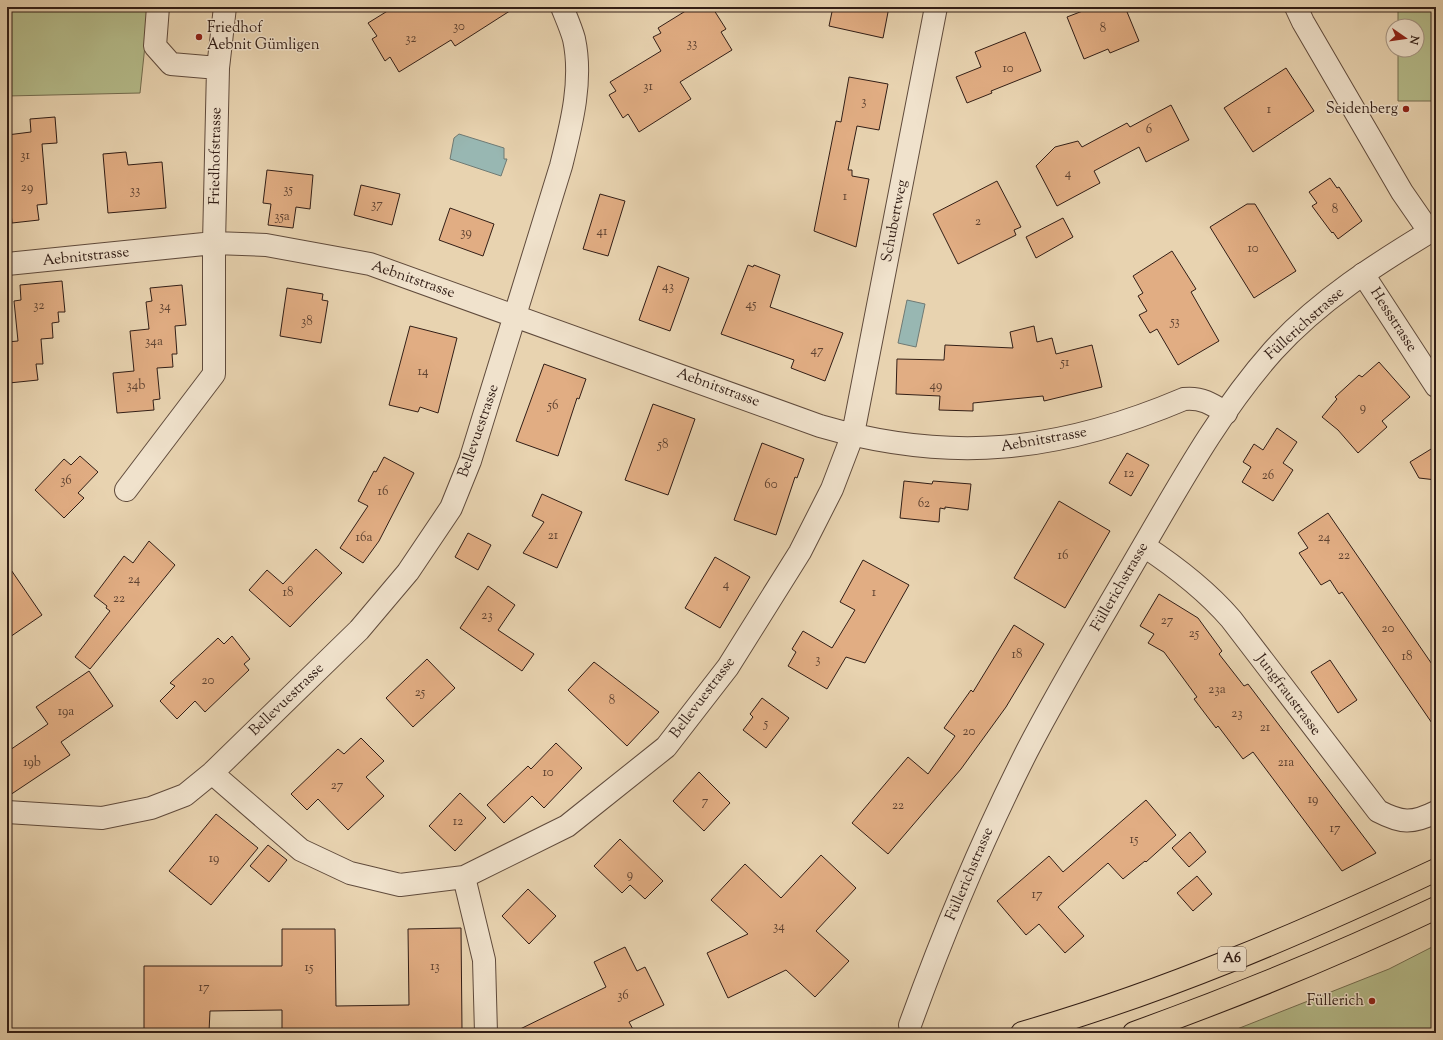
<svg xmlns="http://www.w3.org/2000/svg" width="1443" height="1040" viewBox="0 0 1443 1040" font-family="'Sorts Mill Goudy',serif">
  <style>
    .green { fill: #b5bc8b; stroke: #746d50 }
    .water { fill: #98b7b2; stroke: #6f7a74 }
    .building { fill: #e1ad83; stroke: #321e16 }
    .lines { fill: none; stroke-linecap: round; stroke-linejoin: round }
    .minor-casing { stroke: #604b3c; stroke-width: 24 }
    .tertiary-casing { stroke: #604b3c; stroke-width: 24 }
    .motorway-casing { stroke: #321e16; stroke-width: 24 }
    .minor { stroke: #f0e2cc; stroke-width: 22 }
    .tertiary { stroke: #f0e2cc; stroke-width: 22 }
    .motorway { stroke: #e8d3b0; stroke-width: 22 }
    .poi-dot { fill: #8f2418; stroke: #f0e2cc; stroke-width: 1.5 }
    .labels { text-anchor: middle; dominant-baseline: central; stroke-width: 3; stroke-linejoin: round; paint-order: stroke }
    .number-label { font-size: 13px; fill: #5e4231 }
    .shield { fill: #f0e2cc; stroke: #6b594d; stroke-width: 1 }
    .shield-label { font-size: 14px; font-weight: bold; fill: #321e16 }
    .poi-label { font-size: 15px; fill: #321e16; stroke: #f0e2cc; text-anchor: end }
    .street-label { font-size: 15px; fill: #321e16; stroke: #f0e2cc }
  </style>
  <rect width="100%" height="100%" fill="#e8d3b0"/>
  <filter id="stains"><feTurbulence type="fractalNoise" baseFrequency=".005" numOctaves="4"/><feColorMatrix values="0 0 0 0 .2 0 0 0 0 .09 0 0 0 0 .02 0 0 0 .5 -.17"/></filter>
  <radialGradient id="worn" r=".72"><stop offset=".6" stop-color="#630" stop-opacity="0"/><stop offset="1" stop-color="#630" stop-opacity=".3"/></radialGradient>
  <!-- green -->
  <path class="green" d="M7 7H149L140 93 7 96Z
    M1398 7H1436V101H1398V50H1417V26H1398Z
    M1436 945V1033H1227L1389 969Z"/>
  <!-- water -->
  <path class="water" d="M459 134 504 148V159H507L501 176 450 159 454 138Z
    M907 300 925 304 916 347 898 343Z"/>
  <!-- building -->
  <path class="building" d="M394 7H516L455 46 451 40 399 72 390 57 385 61 372 39 377 36 368 23Z
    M692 7H712L726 29 721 32 732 50 680 82 691 99 639 132 628 114 623 118 609 95 616 91 610 82 661 51 653 37 661 33 658 28Z
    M833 7H889L883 38 829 26Z
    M1093 7H1125L1139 41 1110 53 1108 49 1084 59 1067 17Z
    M1025 32 1041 71 991 91 992 93 967 103 956 77 981 67 975 52Z
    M1286 68 1314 111 1253 152 1224 108Z
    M849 77 888 84 879 130 857 126 848 170H852V176L869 179 856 247 814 231 836 121 841 122Z
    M1171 105 1189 140 1146 162 1139 147 1094 171 1100 183 1057 206 1036 166 1055 147 1078 141 1082 147 1127 123 1130 127Z
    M55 117 57 143 42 144 47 204 37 205 39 220 12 223 7 169V135L31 132 30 119Z
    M126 152 128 165 162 162 166 208 108 213 103 154Z
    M267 170 313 175 310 209 296 207 293 228 268 225 271 204 263 203Z
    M1330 178 1337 188 1339 187 1362 221 1338 239 1333 232 1332 233 1312 206 1317 203 1309 192Z
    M997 181 1021 227 1014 230 1016 235 958 264 933 214Z
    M361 185 400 194 392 225 354 215Z
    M600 194 625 201 608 256 583 249Z
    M1247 204H1255L1296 271 1254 298 1210 227Z
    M450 208 494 224 483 256 439 240Z
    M1063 218 1073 237 1036 258 1026 237Z
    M1172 251 1196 289 1191 292 1219 341 1178 365 1157 329 1150 333 1139 315 1147 311 1138 296 1143 293 1133 276Z
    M748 265 753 267 754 265 780 275 770 307 843 333 825 381 791 368 794 360 721 334Z
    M658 266 689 278 670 331 639 320Z
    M62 281 65 312H58L59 322 52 323 53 338 41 339 43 364H36L38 380 9 383 7 342 18 341 14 301 21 300 20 285Z
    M182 285 186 325 175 326 177 354H172L173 367 157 368 160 399 153 400 154 410 117 413 113 373 134 371 130 331 149 329 146 302 152 301 150 288Z
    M287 288 323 294 322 300 328 301 321 343 280 336Z
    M410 326 457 338 438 413 420 407 418 412 389 405Z
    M1034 326 1037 342 1052 338 1056 354 1092 345 1102 387 1044 401 1043 396 973 403V411L939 410 940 396 896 394 897 359 944 360 945 345 1013 348 1010 332Z
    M1379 362 1410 397 1382 421 1387 427 1358 453 1338 430 1322 417 1337 399 1335 397 1359 375 1362 377Z
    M544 364 586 379 579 399 577 398 558 456 516 441Z
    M653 404 695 419 668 495 625 480Z
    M1277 428 1297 442 1283 463 1293 470 1273 501 1242 482 1251 467 1243 462 1254 444 1263 450Z
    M762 443 804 459 797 478 795 477 776 535 734 520Z
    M1436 446V480L1419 478 1410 462Z
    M1127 453 1149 465 1131 496 1109 483Z
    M80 456 98 472 78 493 84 498 64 518 35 490 64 459 71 465Z
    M384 457 414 473 379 541 363 563 340 548 368 506 358 501 374 471 376 472Z
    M904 481 932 484 933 481 971 484 968 510 945 507V509L940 508 939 522 900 518Z
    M542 494 582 512 557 568 523 553 544 522 532 516Z
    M1059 501 1110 531 1065 608 1014 578Z
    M1328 513 1436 670V729L1342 592 1339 594 1330 580 1321 585 1299 553 1308 548 1298 533Z
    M468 533 491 545 478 570 455 557Z
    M149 541 175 565 90 669 75 657 110 611 106 608 107 606 94 596 124 556 133 563Z
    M316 549 342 573 290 627 249 590 267 570 283 584Z
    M715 557 750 577 720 628 685 608Z
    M863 560 909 585 865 663 846 657 827 689 788 666 796 652 792 649 803 631 832 648 855 610 840 602Z
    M7 564 42 615 7 639Z
    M488 586 515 605 498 630 534 654 522 671 460 628Z
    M1159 594 1198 618 1222 651 1219 654 1244 686 1248 684 1376 853 1342 871 1253 752 1243 759 1218 726 1216 728 1194 699 1197 697 1164 652 1148 643 1154 634 1140 626Z
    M1014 625 1044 644 1006 707 961 769 888 854 852 823 908 757 928 774 955 736 944 728 971 690 973 692Z
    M232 636 250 659 244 664 249 670 205 712 195 701 177 719 160 701 175 686 170 683 218 638 224 644Z
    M427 659 455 688 413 727 386 698Z
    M1330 660 1357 700 1338 713 1311 672Z
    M594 662 659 712 627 746 568 690Z
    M89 671 113 706 61 742 70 755 7 797V752L48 724 36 707Z
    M762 698 789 718 766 748 743 730 753 717 750 714Z
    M361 738 384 761 366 777 384 796 348 830 318 799 307 810 291 794 338 749 344 754Z
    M556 743 582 768 544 808 532 796 504 823 487 805 528 766 531 769Z
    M699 772 730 803 704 831 673 801Z
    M460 793 486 818 455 851 429 826Z
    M1146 800 1176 835 1146 862 1145 861 1123 879 1108 863 1058 907 1084 936 1065 953 1039 924 1026 935 997 901 1049 856 1063 872Z
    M216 814 258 848 211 905 169 871Z
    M1190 832 1206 852 1189 867 1172 848Z
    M620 839 663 881 645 899 630 885 622 893 594 866Z
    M268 845 287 860 269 882 250 866Z
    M821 855 856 888 816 931 849 961 815 997 786 970 728 998 707 953 748 934 711 900 745 864 781 898Z
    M1197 876 1212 894 1193 911 1177 893Z
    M528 889 556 916 529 944 502 916Z
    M461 928 462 1030 282 1031V1010L210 1011 209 1032H144V966H282V929H335L336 1006 409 1005 408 929Z
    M625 947 637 971 645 967 664 1005 629 1022 635 1033H512L606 987 594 962Z"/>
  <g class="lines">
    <!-- minor casing -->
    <g class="minor-casing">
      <path id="minor" d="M158 7 155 46 171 64 218 68
        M1296 7 1303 22 1402 192 1429 231
        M7 264 214 243 266 245 370 264 820 426C951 464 1059 452 1184 399 1201 397 1212 404 1226 413
        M1363 274 1436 386
        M126 490 214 374V243L218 68 225 7
        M1144 546C1176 567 1205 589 1231 619L1378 811C1401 823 1412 824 1436 812
        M212 773 301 850 350 873 400 885 464 877 567 826 666 747 728 667 800 552 832 489 853 434 936 7
        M7 812 102 818 151 808 185 795 212 773 359 630 408 572 451 508 470 461 561 166C571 126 583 81 574 39 571 28 566 17 562 7
        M464 877 484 960 486 1033"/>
    </g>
    <!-- tertiary casing -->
    <g class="tertiary-casing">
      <path id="tertiary" d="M910 1025C944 931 982 840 1027 751 1060 687 1097 626 1133 564 1176 491 1217 414 1273 351 1319 300 1378 263 1436 228"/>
    </g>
    <!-- motorway casing -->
    <g class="motorway-casing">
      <path id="motorway" d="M1022 1033C1165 992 1302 933 1436 870
        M1134 1033C1237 996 1337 955 1436 908"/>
    </g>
    <!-- minor -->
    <use href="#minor" class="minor"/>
    <!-- tertiary -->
    <use href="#tertiary" class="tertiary"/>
    <!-- motorway -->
    <use href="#motorway" class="motorway"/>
  </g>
  <!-- markers -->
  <g class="poi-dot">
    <circle cx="199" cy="37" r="4"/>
    <circle cx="1406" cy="109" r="4"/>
    <circle cx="1372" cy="1001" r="4"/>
  </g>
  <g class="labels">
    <!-- number labels -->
    <g class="number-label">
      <text x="459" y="27">30</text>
      <text x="1103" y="29">8</text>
      <text x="411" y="39">32</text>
      <text x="692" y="44">33</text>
      <text x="1008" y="69">10</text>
      <text x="648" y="87">31</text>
      <text x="864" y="102">3</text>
      <text x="1269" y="110">1</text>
      <text x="1149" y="130">6</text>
      <text x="25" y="156">31</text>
      <text x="1068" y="174">4</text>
      <text x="27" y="188">29</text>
      <text x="288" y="190">35</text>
      <text x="135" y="191">33</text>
      <text x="845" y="197">1</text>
      <text x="377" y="205">37</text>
      <text x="1335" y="210">8</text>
      <text x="282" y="217">35a</text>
      <text x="978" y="222">2</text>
      <text x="602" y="232">41</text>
      <text x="466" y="233">39</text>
      <text x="1253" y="249">10</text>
      <text x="668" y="287">43</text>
      <text x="751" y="305">45</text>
      <text x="39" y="306">32</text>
      <text x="165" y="307">34</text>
      <text x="307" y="322">38</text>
      <text x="1175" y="322">53</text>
      <text x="154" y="342">34a</text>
      <text x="817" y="351">47</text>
      <text x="1065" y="363">51</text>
      <text x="423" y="372">14</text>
      <text x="136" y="386">34b</text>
      <text x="936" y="386">49</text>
      <text x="553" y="406">56</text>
      <text x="1363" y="408">9</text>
      <text x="663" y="445">58</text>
      <text x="1129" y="474">12</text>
      <text x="1268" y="476">26</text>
      <text x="66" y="481">36</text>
      <text x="771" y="485">60</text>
      <text x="383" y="492">16</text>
      <text x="924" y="504">62</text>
      <text x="553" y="536">21</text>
      <text x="364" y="538">16a</text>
      <text x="1324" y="538">24</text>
      <text x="1063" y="556">16</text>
      <text x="1344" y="556">22</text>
      <text x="134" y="580">24</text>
      <text x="726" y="585">4</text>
      <text x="288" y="593">18</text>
      <text x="874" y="593">1</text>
      <text x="119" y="599">22</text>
      <text x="487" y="616">23</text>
      <text x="1167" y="621">27</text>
      <text x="1388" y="629">20</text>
      <text x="1194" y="634">25</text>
      <text x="1017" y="655">18</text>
      <text x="1407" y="657">18</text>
      <text x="818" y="660">3</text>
      <text x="208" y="681">20</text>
      <text x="1217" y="690">23a</text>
      <text x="420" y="693">25</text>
      <text x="612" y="701">8</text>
      <text x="66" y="712">19a</text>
      <text x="1237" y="714">23</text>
      <text x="766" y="724">5</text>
      <text x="1265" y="728">21</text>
      <text x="969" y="732">20</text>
      <text x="32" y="763">19b</text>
      <text x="1286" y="763">21a</text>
      <text x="548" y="773">10</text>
      <text x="337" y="786">27</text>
      <text x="1313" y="800">19</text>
      <text x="705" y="802">7</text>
      <text x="898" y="806">22</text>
      <text x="458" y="822">12</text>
      <text x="1335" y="829">17</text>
      <text x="1134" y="840">15</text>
      <text x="214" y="859">19</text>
      <text x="630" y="875">9</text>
      <text x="1037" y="895">17</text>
      <text x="779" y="927">34</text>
      <text x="435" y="967">13</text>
      <text x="309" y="968">15</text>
      <text x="204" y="988">17</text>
      <text x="623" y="996">36</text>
    </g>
    <!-- shield labels -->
    <rect class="shield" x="1218" y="947" width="28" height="24" rx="3"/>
    <g class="shield-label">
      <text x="1232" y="959">A6</text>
    </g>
    <!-- poi labels -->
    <g class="poi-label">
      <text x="207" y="28" text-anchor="start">Friedhof<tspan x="207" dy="17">Aebnit Gümligen</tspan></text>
      <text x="1398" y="109">Seidenberg</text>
      <text x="1364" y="1001">Füllerich</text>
    </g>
    <!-- street labels -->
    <g class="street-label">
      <text transform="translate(216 156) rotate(-89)">Friedhofstrasse</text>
      <text transform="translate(895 221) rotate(-79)">Schubertweg</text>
      <text transform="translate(86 257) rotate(-6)">Aebnitstrasse</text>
      <text transform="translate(413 280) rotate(19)">Aebnitstrasse</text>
      <text transform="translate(1393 320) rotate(57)">Hessstrasse</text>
      <text transform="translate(1305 324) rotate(-42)">Füllerichstrasse</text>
      <text transform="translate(718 388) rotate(20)">Aebnitstrasse</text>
      <text transform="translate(479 431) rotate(-71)">Bellevuestrasse</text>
      <text transform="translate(1044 440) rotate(-10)">Aebnitstrasse</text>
      <text transform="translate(1120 587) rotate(-60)">Füllerichstrasse</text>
      <text transform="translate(1288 695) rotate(53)">Jungfraustrasse</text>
      <text transform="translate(703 698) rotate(-53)">Bellevuestrasse</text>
      <text transform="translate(287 700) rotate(-44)">Bellevuestrasse</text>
      <text transform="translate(970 874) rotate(-67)">Füllerichstrasse</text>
    </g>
  </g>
  <!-- margin -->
  <rect width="1443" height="1040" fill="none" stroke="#e8d3b0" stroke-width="24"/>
  <rect x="8" y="8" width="1427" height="1024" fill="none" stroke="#321e16" stroke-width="2"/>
  <rect x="12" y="12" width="1419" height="1016" fill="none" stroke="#321e16"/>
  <!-- north arrow -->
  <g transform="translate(1405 38) rotate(103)"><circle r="19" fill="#f0e2cc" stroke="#a49483"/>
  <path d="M0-3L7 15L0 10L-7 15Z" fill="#8f2418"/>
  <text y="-6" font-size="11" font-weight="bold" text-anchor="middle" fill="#321e16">N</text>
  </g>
  <rect width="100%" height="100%" filter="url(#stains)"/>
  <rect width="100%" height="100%" fill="url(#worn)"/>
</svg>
